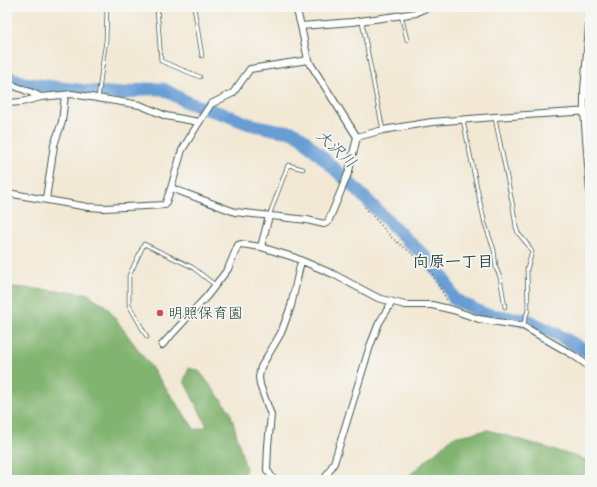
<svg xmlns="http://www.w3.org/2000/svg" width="597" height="487" viewBox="0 0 597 487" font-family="'Comic Neue','Klee One',sans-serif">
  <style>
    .forest { fill: #81b46f; stroke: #507852 }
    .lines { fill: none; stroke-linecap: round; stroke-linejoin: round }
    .river { stroke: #689dd4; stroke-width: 13 }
    .lane-casing { stroke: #3f574c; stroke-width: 4.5 }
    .street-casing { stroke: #3f574c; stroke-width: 8 }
    .path { stroke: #3f574c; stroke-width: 1.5; stroke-dasharray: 1 3; stroke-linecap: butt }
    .lane { stroke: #fff; stroke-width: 3 }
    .street { stroke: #fff; stroke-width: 6 }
    .poi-dot { fill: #d1495b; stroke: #f6f6f2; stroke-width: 1.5 }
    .labels { text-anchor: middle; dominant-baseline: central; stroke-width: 3.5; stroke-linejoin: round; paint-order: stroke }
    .poi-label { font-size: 15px; fill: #1f3d34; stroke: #f6f6f2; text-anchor: start }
    .water-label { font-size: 16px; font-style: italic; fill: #355a64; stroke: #f6f6f2 }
    .neighbourhood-label { font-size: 16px; font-weight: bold; fill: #1f3d34; stroke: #f6f6f2 }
  </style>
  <rect width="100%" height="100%" fill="#f6f6f2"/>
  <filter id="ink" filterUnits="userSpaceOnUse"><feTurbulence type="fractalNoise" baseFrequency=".025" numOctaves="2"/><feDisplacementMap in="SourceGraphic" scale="8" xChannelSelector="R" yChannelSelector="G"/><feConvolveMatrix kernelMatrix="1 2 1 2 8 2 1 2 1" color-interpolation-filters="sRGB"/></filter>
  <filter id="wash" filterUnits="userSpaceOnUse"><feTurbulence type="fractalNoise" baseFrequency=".012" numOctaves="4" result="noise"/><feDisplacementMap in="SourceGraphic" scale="16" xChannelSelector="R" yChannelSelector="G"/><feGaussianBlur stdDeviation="0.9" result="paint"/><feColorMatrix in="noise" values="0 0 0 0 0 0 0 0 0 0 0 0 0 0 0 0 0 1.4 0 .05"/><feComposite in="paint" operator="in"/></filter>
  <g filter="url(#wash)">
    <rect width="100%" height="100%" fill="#f2e8d4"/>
    <!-- forest -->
    <path class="forest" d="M7 286 11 287 86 293 106 306 151 367 195 430 207 426 184 381 189 368 199 371 230 411 246 469 242 480H7Z
      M488 430 587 460 590 458V480H404L453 437Z"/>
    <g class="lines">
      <!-- river -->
      <path class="river" d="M7 76 23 83 85 91 123 94 144 89H163L189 103 226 115 249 124 277 130 293 132 302 138 358 191 408 241 425 256 439 273 442 275 454 299 484 314 523 320 525 319 558 335 590 353"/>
    </g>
  </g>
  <g filter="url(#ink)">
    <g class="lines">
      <!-- lane casing -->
      <g class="lane-casing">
        <path id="lane" d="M157 7 161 61 200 77
          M194 7 202 56
          M401 15 407 40
          M362 21 375 91 383 130
          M98 99 103 60 106 41 107 7
          M495 118 513 207 516 227 518 233 528 245 532 252 527 269 528 310 523 326
          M463 120 480 202 485 224 494 250 496 268 500 277 505 307
          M269 216 288 165 303 169
          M147 337 129 305V276L144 244 192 267 215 285"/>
      </g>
      <!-- street casing -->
      <g class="street-casing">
        <path id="street" d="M590 13 584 91V111L590 192
          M301 26 352 22 389 17 416 13 421 10 431 7
          M7 83 30 92 41 97 72 94 140 105 166 116 199 122
          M7 103 22 102 41 97
          M357 137 383 130 432 122 495 117 590 111
          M171 188 235 212 307 220 324 224 328 222 343 186 349 171 357 137 308 60 301 26 296 7
          M7 193 88 207 104 208 165 205 171 188 182 150 203 116 211 104 233 93 250 69 308 60
          M46 199 54 145 62 122 65 95
          M269 216 261 247 293 257 333 274 378 298 405 305H432L453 310 479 319 523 326 573 355 590 367
          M162 345 207 296 228 269 238 245 241 244 261 247
          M274 480 267 470 268 446 271 415 260 385 259 377 261 367 281 333 291 306 301 261
          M324 480 334 463 370 346 379 323 392 302"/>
      </g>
      <!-- path -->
      <path class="path" d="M365 207 392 238 427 265 448 302"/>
      <!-- lane -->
      <use href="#lane" class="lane"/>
      <!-- street -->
      <use href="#street" class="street"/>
    </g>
  </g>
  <!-- markers -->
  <circle class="poi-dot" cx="160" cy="313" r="4"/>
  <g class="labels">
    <!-- poi labels -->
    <g class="poi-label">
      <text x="168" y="313">明照保育園</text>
    </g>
    <!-- water labels -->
    <g class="water-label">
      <text transform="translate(336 149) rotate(43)">大沢川</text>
    </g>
    <!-- neighbourhood labels -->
    <g class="neighbourhood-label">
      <text x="453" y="262">向原一丁目</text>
    </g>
  </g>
  <!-- margin -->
  <rect width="597" height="487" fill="none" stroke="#f6f6f2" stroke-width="24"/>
</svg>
